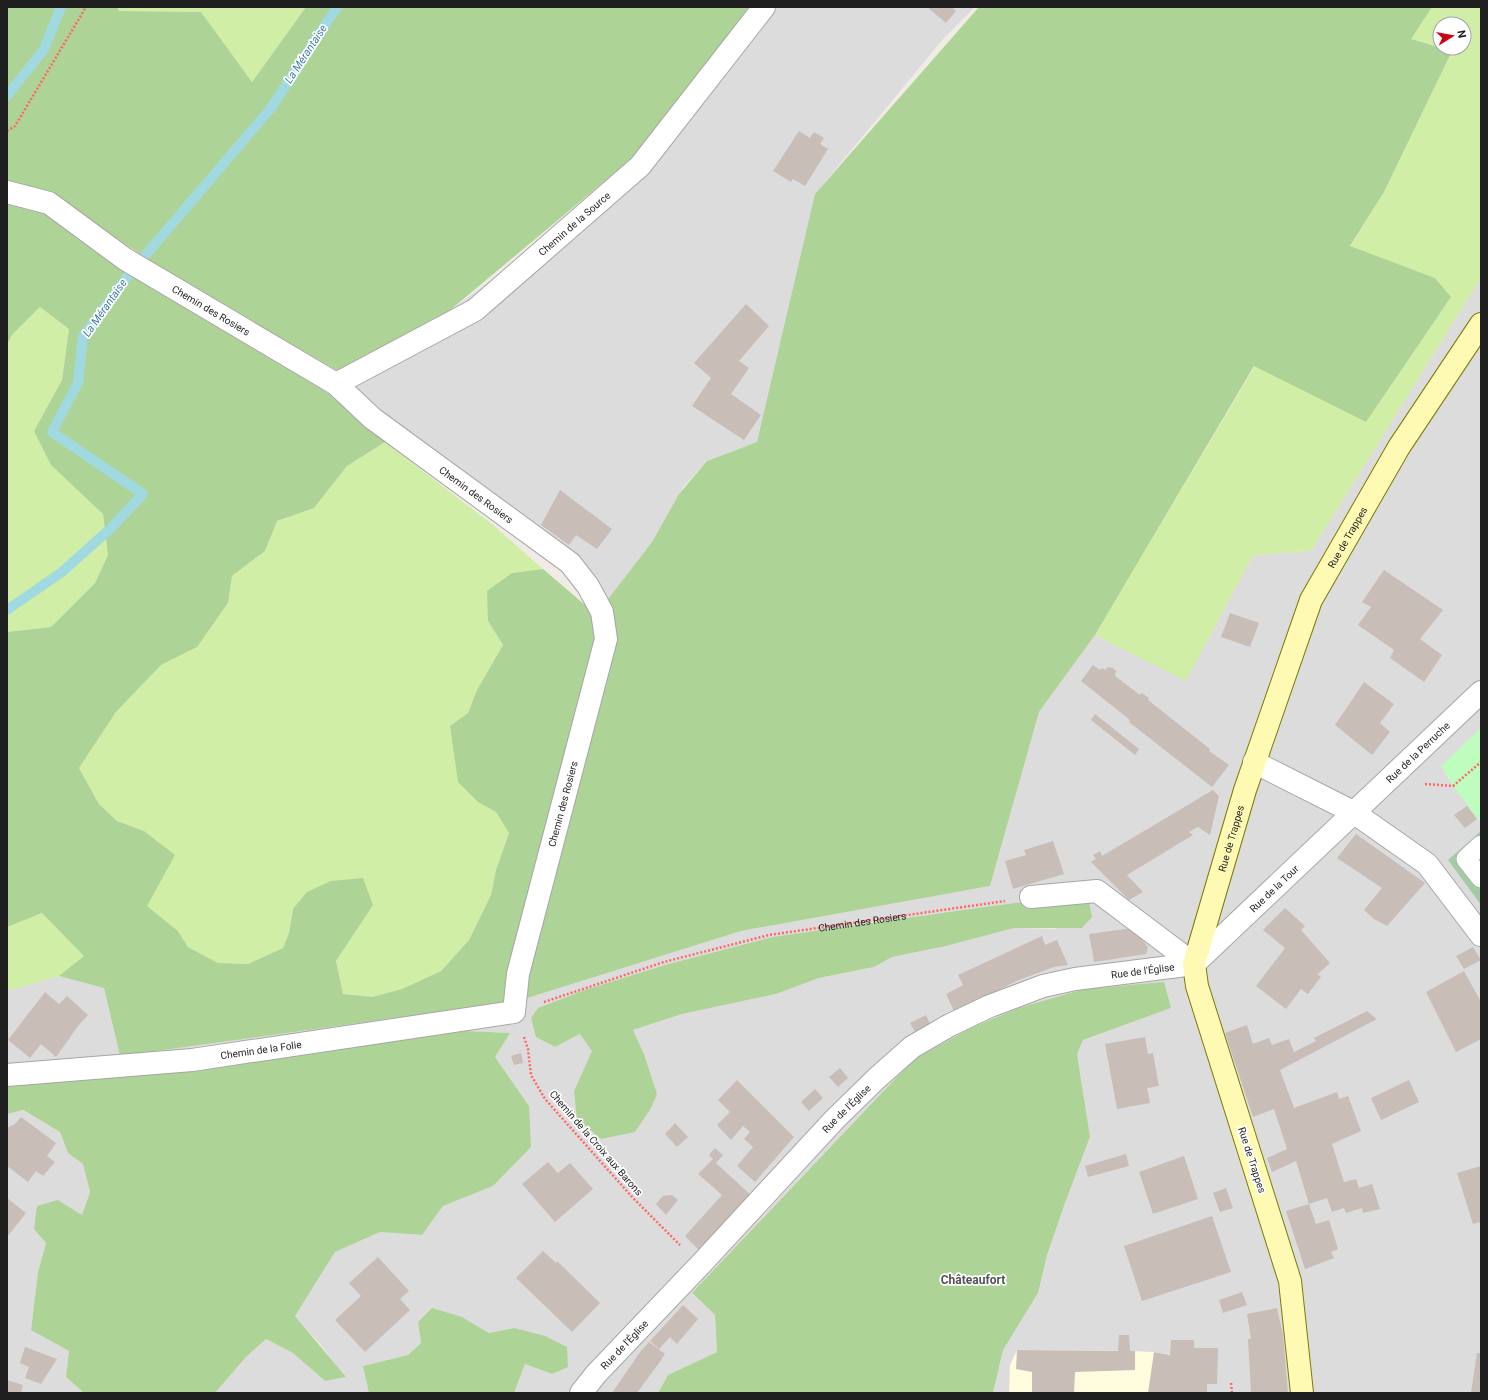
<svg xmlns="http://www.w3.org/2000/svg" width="1488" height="1400" viewBox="0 0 1488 1400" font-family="Roboto,sans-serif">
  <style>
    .residential { fill: #dddcdc; fill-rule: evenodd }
    .education { fill: #fffcde }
    .grass { fill: #d1eea6 }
    .forest { fill: #aed396 }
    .cemetery { fill: #a4cba6 }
    .park { fill: #bffdbe }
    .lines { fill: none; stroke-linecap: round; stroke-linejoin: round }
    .stream { stroke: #a1d9e1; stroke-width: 10 }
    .building { fill: #c8bdb7 }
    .lane-casing { stroke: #a6a6a6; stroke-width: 20 }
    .street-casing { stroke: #a6a6a6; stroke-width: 24 }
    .secondary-casing { stroke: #7a7b00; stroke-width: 24 }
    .path { stroke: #ff6766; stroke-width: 2.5; stroke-dasharray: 2 2; stroke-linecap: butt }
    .lane { stroke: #fff; stroke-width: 19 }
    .street { stroke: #fff; stroke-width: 22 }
    .secondary { stroke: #fefab4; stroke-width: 22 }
    .labels { text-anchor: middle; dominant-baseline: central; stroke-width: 3.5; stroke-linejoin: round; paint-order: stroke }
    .street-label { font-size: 10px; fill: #1f1f1f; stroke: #fff }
    .water-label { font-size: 11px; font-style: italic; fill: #3f7ca6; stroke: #fff }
    .quarter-label { font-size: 12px; font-weight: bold; fill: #525252; stroke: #fff }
  </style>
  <rect width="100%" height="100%" fill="#f0ebe4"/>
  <!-- residential -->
  <path class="residential" d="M751 7H975L943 39 815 194 795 300 757 442 707 461 683 487 652 542 605 603 311 360 348 377 449 311 516 262 630 163Z
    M1481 278V1393H993L1003 1350 1038 1293 1047 1255 1065 1203 1090 1138 1077 1054 1083 1040 1171 1008 1084 989 1018 1008 969 1029 913 1060 692 1294 715 1315 717 1352 668 1375 658 1393H514L525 1364 552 1374 514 1328 489 1333 462 1317 418 1322 421 1343 408 1355 363 1366 369 1393H215L246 1357 266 1339 293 1353 325 1381 345 1377 320 1344 295 1316 335 1252 380 1232 422 1235 443 1206 493 1186 529 1106 495 1057 509 1033 465 1031 166 1070 7 1082V991L59 976 104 988 120 1056 521 1000 741 931 990 886 1039 712 1095 635 1186 680 1253 555 1311 551ZM1089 902 1056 929 1014 928 946 946 892 957 874 967 819 978 776 994 682 1014 633 1030 644 1054 657 1094 574 1091 593 1051 580 1034 555 1047 537 1037 531 1018Z
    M22 1110 60 1132 68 1153 83 1164 90 1192 82 1215 58 1200 34 1229 46 1242 38 1272 31 1330 69 1351 66 1377 84 1393H7V1114Z"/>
  <!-- education -->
  <path class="education" d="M1017 1350 1130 1351 1154 1352 1195 1358 1191 1393H1009L1010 1365Z"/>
  <!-- grass -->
  <path class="grass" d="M117 7H306L252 82 201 12 119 11Z
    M1432 7H1481V278L1311 551 1253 555 1186 681 1095 635 1255 366 1366 422 1451 297 1435 278 1350 247 1384 192 1452 51 1442 48H1464V24H1440V47L1410 39Z
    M40 307 69 329 62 380 34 431 84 495 103 514 108 555 95 583 51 627 7 632V345L12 335Z
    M385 442 492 524 543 569 512 573 488 621 503 645 477 690 468 713 450 726 478 802 496 812 509 832 496 870 491 895 469 940 441 971 402 989 372 997 343 994 336 961 360 924 293 909 289 933 283 948 248 964 218 963 188 947 178 931 147 906 144 831 117 821 99 804 79 768 116 712 161 665 197 647 228 603 232 576 265 551 277 521 314 508 347 466Z
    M42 913 85 956 59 976 7 991V927Z"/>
  <!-- forest -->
  <path class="forest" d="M7 7H117L119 11 201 12 252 82 306 7H749L637 154 449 311 348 377 159 267 55 196 7 184Z
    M979 7H1432L1411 39 1452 51 1384 192 1350 246 1435 278 1451 297 1366 422 1254 366 1095 635 1039 712 990 886 741 931 521 1000 605 603 652 542 679 494 707 461 757 442 815 194Z
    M7 201 45 212 283 362 330 395 385 442 347 466 314 508 277 521 265 551 232 576 228 603 197 647 161 665 116 712 79 768 99 804 117 821 144 831 175 855 147 906 178 931 188 947 218 963 248 964 283 948 289 933 293 909 307 892 331 881 363 878 373 905 336 961 343 994 372 997 402 989 441 971 469 940 491 895 496 870 509 833 496 812 478 802 458 782 450 726 468 713 477 690 503 645 488 621 487 591 512 573 543 569 592 611 598 637 510 1002 120 1056 104 988 59 976 84 956 42 913 7 927V632L51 627 95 583 108 555 103 514 51 465 34 431 62 380 69 329 40 307 12 335 7 345Z
    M1072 896 1089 902 1092 917 1082 928H1014L946 946 892 957 874 967 819 978 776 994 682 1014 633 1030 644 1054 657 1094 651 1108 635 1132 601 1139 577 1119 574 1091 592 1051 580 1034 555 1047 536 1037 531 1018 538 1008 585 990 665 965 773 937 985 907Z
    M1164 982 1171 1008 1083 1040 1077 1054 1090 1137 1065 1203 1047 1255 1038 1293 1003 1350 993 1393H658L668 1375 717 1352 715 1315 692 1293 913 1060 969 1029 1018 1008 1084 989Z
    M465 1031 510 1033 495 1057 529 1106 531 1147 493 1186 443 1206 422 1235 380 1232 335 1252 295 1316 346 1377 325 1381 293 1353 266 1339 246 1357 215 1393H84L66 1377 69 1351 31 1330 38 1272 46 1243 34 1229 37 1206 58 1200 82 1215 90 1192 83 1164 68 1153 60 1132 23 1110 7 1114V1082L166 1070Z
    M432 1308 462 1317 489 1333 514 1328 545 1336 567 1347 568 1367 552 1374 525 1364 514 1393H369L363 1366 408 1355 421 1343 418 1322Z"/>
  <!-- cemetery -->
  <path class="cemetery" d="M1481 831V905L1448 860Z"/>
  <!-- park -->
  <path class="park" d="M1481 728V823L1453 786 1441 766Z"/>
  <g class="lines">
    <!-- stream -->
    <path class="stream" d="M7 96 44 49 61 7
      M7 610 62 572 111 528 143 494 52 432 78 383 83 336 131 272 271 108 337 7"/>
  </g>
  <!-- building -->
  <path class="building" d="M927 7H952L956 11 946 23Z
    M799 131 810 138 814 132 824 138 820 144 828 149 805 186 793 179 791 182 773 171Z
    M746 304 769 326 739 361 749 368 731 394 761 415 744 440 692 406 711 378 694 363Z
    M560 490 612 529 597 549 576 535 569 545 541 525Z
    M1384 570 1443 610 1420 639 1442 655 1424 682 1390 658 1394 650 1358 625 1371 607 1362 602Z
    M1230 613 1259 623 1250 647 1221 637Z
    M1093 665 1100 670 1102 668 1105 670 1108 667 1113 668 1116 671 1115 676 1140 695 1142 693 1149 698 1148 700 1210 749 1209 751 1229 765 1212 787 1129 722 1130 720 1081 681Z
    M1364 682 1394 704 1380 723 1390 732 1372 755 1335 725Z
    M1095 714 1139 749 1135 755 1091 720Z
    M1213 790 1219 796 1210 835 1198 827 1189 832 1193 835 1127 875 1143 892 1129 900 1091 862 1096 859 1093 855 1100 851 1102 856Z
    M1467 806 1477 819 1465 828 1454 815Z
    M1356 834 1425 883 1387 926 1374 919 1364 910 1382 888 1337 858Z
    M1053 841 1064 874 1013 889 1005 861 1026 855 1024 850Z
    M1285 908 1305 926 1301 930 1330 963 1318 974 1315 972 1321 977 1308 994 1301 989 1286 1009 1256 986 1285 948 1263 930Z
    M1132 928 1148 947 1146 954 1094 962 1089 934Z
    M1042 936 1045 945 1057 940 1068 965 1054 967 1019 980 954 1011 946 994 963 985 958 975Z
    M1473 947 1481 960 1464 969 1456 956Z
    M1464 971 1481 1002V1039L1456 1052 1426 992Z
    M45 992 59 1004 67 996 88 1015 78 1026 56 1057 41 1044 30 1058 8 1040Z
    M1367 1011 1377 1019 1280 1070 1294 1108 1337 1092 1339 1099 1348 1096 1361 1131 1332 1144 1344 1182 1356 1179 1359 1188 1372 1184 1380 1209 1363 1213 1362 1208 1346 1213 1344 1208 1332 1212 1327 1198 1309 1204 1296 1161 1272 1172 1267 1158 1287 1149 1274 1109 1253 1117 1225 1033 1247 1025 1253 1044 1269 1038 1272 1045 1289 1039 1294 1052 1316 1041 1314 1038Z
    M926 1015 930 1024 915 1032 910 1023Z
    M1145 1037 1148 1054 1153 1053 1159 1086 1147 1088 1150 1103 1117 1109 1105 1044Z
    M521 1053 523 1063 514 1065 511 1056Z
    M840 1068 848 1078 838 1087 829 1077Z
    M737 1080 794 1137 755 1182 737 1166 753 1147 744 1139 750 1132 743 1126 731 1140 717 1125 730 1112 718 1100Z
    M1409 1080 1419 1102 1381 1120 1371 1098Z
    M815 1089 823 1098 809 1111 801 1102Z
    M21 1117 56 1143 47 1156 55 1162 43 1176 36 1171 28 1182 7 1166V1128L15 1124Z
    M675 1123 688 1137 677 1147 665 1134Z
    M715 1148 723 1155 716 1163 754 1198 704 1255 685 1236 722 1195 698 1174 713 1159 709 1155Z
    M1126 1154 1129 1166 1088 1177 1085 1166Z
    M1184 1156 1198 1199 1153 1214 1139 1172Z
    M548 1162 558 1173 570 1163 593 1189 555 1222 522 1184Z
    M1481 1166V1222L1473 1224 1457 1173Z
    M1226 1188 1233 1208 1220 1212 1213 1193Z
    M672 1195 678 1200 666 1215 656 1204 663 1196Z
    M7 1198 26 1213 7 1237Z
    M1309 1204 1316 1224 1329 1220 1338 1249 1331 1252 1334 1258 1305 1269 1286 1211Z
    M1212 1216 1231 1272 1142 1301 1124 1246Z
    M543 1251 556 1263 557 1261 600 1303 572 1332 516 1278Z
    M378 1257 409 1291 400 1299 410 1310 365 1352 335 1320 361 1296 349 1283Z
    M1242 1292 1247 1305 1223 1313 1219 1300Z
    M683 1305 698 1319 677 1344 670 1337 659 1349 650 1341Z
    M1277 1308 1283 1335 1288 1393H1251L1248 1339H1251L1247 1314Z
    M1119 1335H1129L1130 1351H1135V1370L1075 1372 1074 1393H1032V1372L1016 1369 1017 1350 1118 1351Z
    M1171 1340H1194V1348H1218L1217 1384H1207V1393H1148L1154 1352 1170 1355Z
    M649 1342 665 1354 661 1359H662L637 1393H612L640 1352Z
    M25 1347 57 1359 41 1384 25 1378 29 1367 20 1363Z
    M1477 1353H1481V1393H1471Z
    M7 1380 23 1385 21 1393H7Z"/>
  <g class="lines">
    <!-- lane casing -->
    <g class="lane-casing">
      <path id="lane" d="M1481 845 1466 859 1481 878"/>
    </g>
    <!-- street casing -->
    <g class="street-casing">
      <g id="street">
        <path id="s2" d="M7 192 49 203 125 259 336 384 372 418 570 563 588 586 602 612 606 639 518 974 514 1012 192 1060 7 1075"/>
        <path id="s3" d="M336 384 475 310 640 166 764 7"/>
        <path d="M1254 762 1353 812 1427 864 1481 935"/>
        <path d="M1031 897 1097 891 1194 964"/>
        <path id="s4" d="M1194 964 1481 692"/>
        <path id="s5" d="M581 1393 596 1374 700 1265 835 1119 877 1078 912 1047 950 1025 990 1006 1043 986 1075 979 1194 964"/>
      </g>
    </g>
    <!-- secondary casing -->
    <g class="secondary-casing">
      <g id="secondary">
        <path id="s6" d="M1302 1393 1290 1281 1197 986 1194 964 1245 790 1311 600 1399 447 1481 324"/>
      </g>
    </g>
    <!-- path -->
    <g class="path">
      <path d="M7 131 15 126 86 7"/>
      <path d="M1425 784 1453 786 1481 762"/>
      <path id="s1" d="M544 1002 664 962 769 935 1005 901"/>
      <path d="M524 1037 528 1049 531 1075 545 1099 633 1198 680 1245"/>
      <path d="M1231 1383 1232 1393"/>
    </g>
    <!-- lane -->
    <use href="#lane" class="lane"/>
    <!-- street -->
    <use href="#street" class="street"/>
    <!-- secondary -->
    <use href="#secondary" class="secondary"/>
  </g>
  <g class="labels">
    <!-- street labels -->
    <g class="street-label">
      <text stroke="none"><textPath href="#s3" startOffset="289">Chemin de la Source</textPath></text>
      <text stroke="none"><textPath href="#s2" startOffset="238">Chemin des Rosiers</textPath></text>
      <text stroke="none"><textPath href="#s2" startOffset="562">Chemin des Rosiers</textPath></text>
      <text stroke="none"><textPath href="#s6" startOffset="899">Rue de Trappes</textPath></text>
      <text stroke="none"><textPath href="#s4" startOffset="308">Rue de la Perruche</textPath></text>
      <text transform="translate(563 804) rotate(-75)">Chemin des Rosiers</text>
      <text stroke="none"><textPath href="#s6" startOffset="575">Rue de Trappes</textPath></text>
      <text stroke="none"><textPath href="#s4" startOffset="110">Rue de la Tour</textPath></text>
      <text stroke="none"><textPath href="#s1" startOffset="329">Chemin des Rosiers</textPath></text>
      <text stroke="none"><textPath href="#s5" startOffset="725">Rue de l'Église</textPath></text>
      <text transform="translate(261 1050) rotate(-8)">Chemin de la Folie</text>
      <text stroke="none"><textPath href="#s5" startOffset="389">Rue de l'Église</textPath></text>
      <text transform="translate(596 1143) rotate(49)">Chemin de la Croix aux Barons</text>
      <text transform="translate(1252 1160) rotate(72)">Rue de Trappes</text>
      <text stroke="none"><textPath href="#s5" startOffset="65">Rue de l'Église</textPath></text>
    </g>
    <!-- water labels -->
    <g class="water-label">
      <text transform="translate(306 54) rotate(-57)">La Mérantaise</text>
      <text transform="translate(105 308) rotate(-55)">La Mérantaise</text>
    </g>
    <!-- quarter labels -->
    <g class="quarter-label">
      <text x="973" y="1280">Châteaufort</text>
    </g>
  </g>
  <!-- border -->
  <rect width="1488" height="1400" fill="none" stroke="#1f1f1f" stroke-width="16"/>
  <!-- north arrow -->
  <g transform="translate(1452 36) rotate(79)"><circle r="19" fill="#ffffff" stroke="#a5a5a5"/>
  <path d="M0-3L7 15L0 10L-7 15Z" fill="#cd0015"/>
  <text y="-6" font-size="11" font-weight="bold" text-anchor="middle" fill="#1f1f1f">N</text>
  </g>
</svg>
